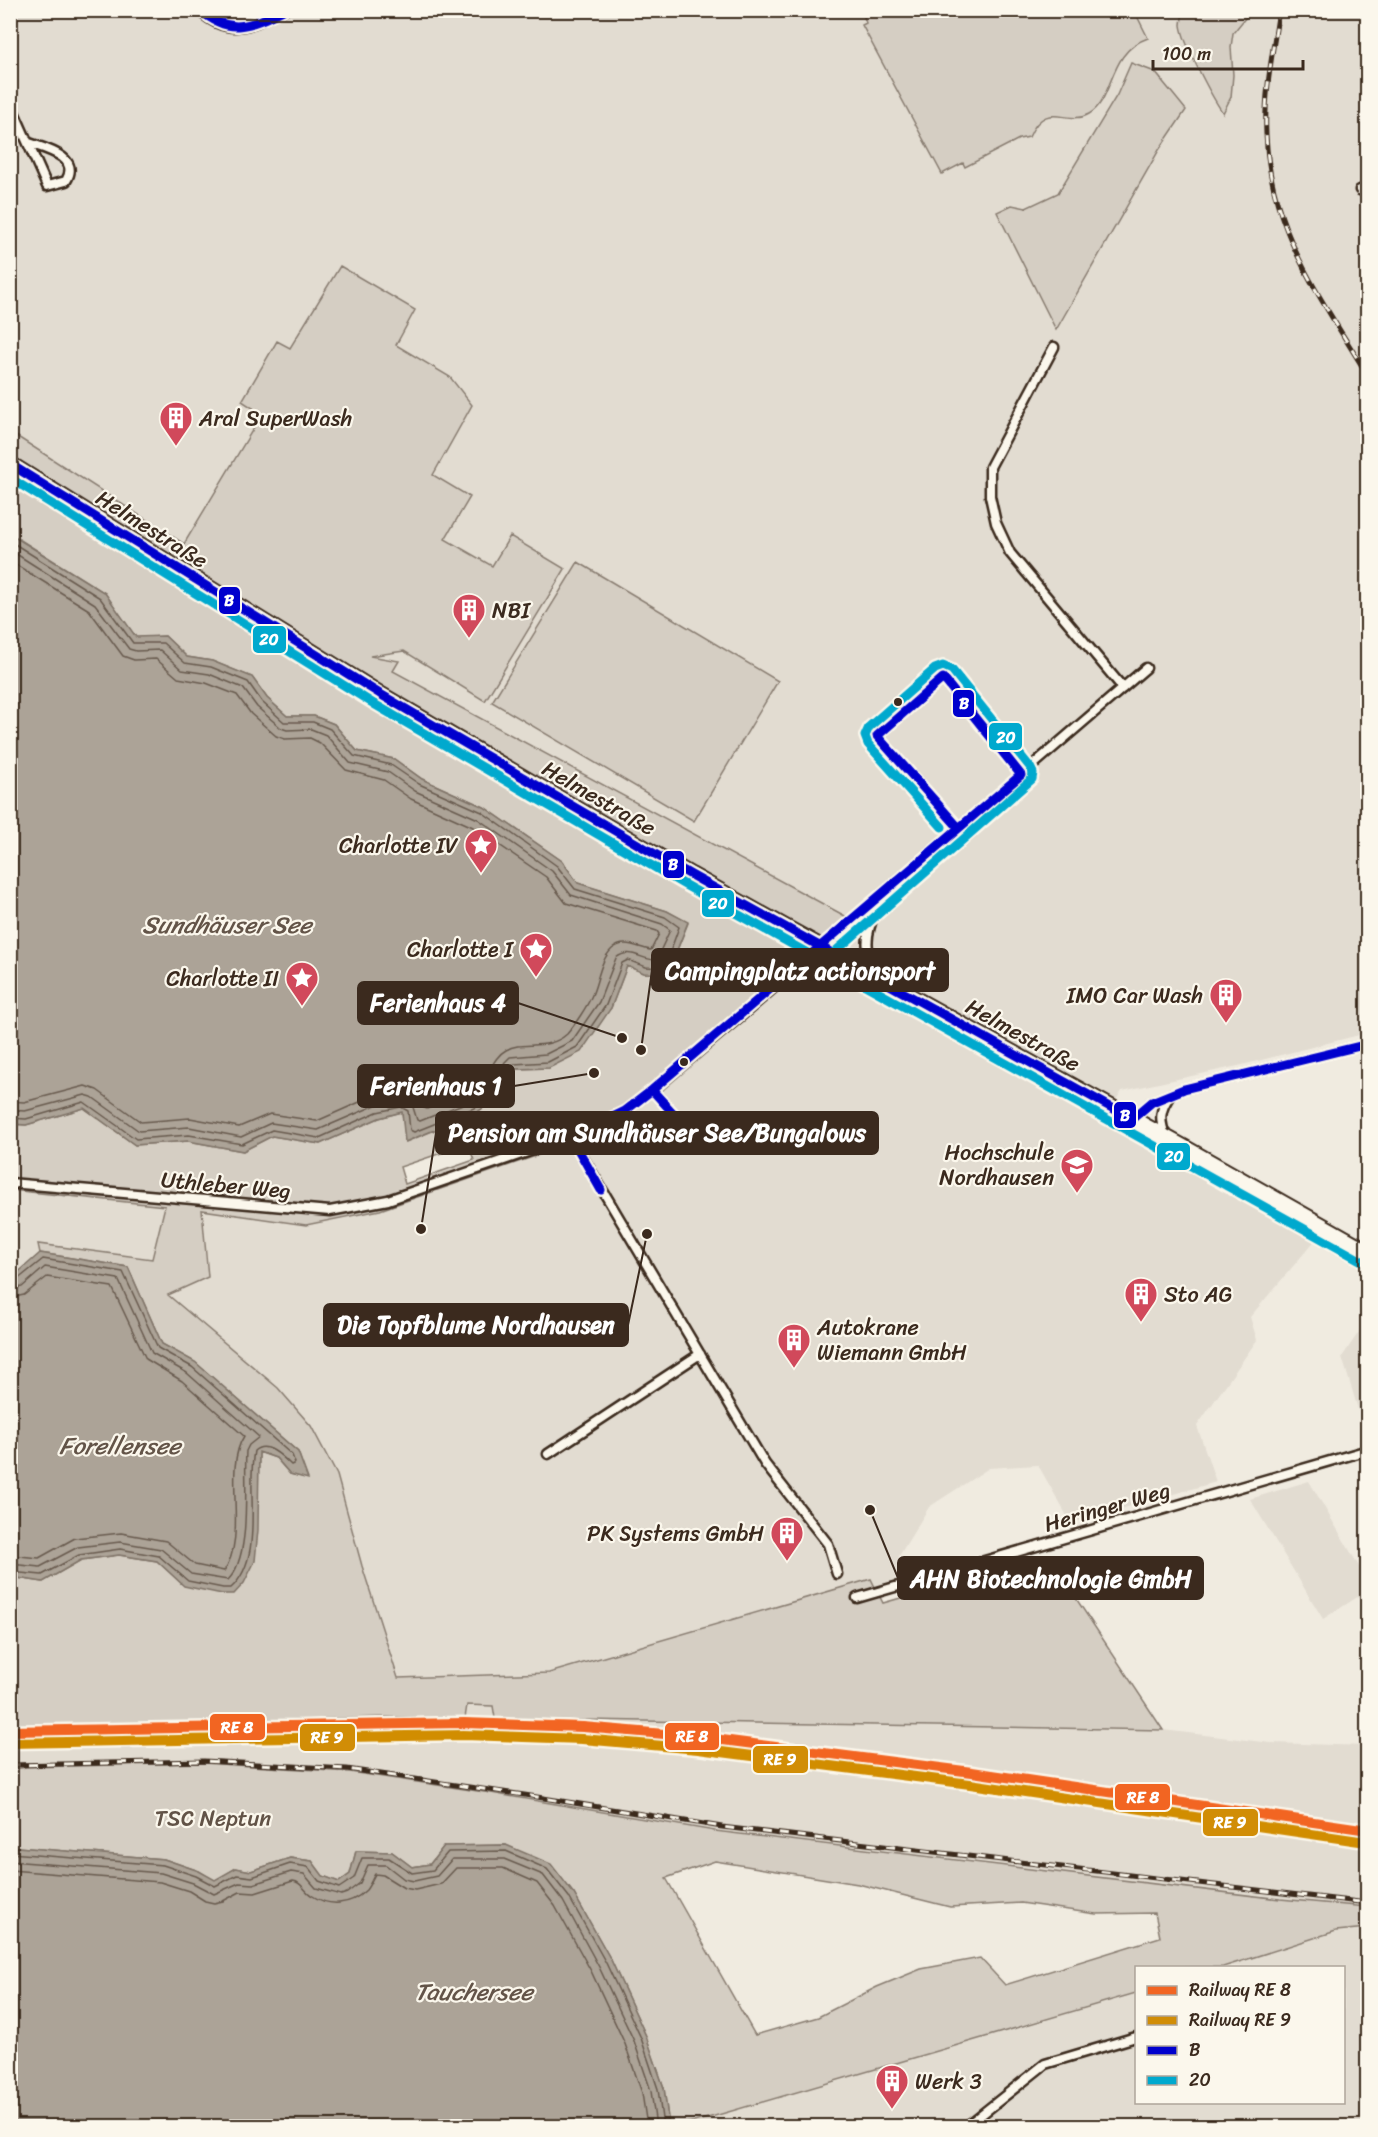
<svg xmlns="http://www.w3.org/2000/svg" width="1378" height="2137" viewBox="0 0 1378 2137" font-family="Sriracha,sans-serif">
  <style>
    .built { fill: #e2dcd1 }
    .green { fill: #d5cec3; stroke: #887c70; stroke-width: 1.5; fill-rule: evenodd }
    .water { fill: #aca397; stroke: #7f7367; stroke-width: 1.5 }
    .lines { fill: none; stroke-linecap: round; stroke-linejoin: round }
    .shore { stroke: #685a4e; stroke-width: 1.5 }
    .minor-casing { stroke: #3b2a1e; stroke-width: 13 }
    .primary-casing { stroke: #3b2a1e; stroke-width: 18 }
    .minor { stroke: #fbf7ec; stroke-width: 8 }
    .primary { stroke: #fbf7ec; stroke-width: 14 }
    .rail-casing { stroke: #3b2a1e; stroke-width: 5 }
    .rail { stroke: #fbf7ec; stroke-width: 3; stroke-dasharray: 9; stroke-linecap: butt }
    .bus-1-casing { stroke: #fbf7ec; stroke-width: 14 }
    .bus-2-casing { stroke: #fbf7ec; stroke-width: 14 }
    .bus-1 { stroke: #0000cd; stroke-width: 9 }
    .bus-2 { stroke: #00a9ce; stroke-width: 9 }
    .rail-1-casing { stroke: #fbf7ec; stroke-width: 15 }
    .rail-2-casing { stroke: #fbf7ec; stroke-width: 15 }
    .rail-1 { stroke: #f26522; stroke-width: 10 }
    .rail-2 { stroke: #d18d06; stroke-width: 10 }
    .bus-dot { fill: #3b2a1e; stroke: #fbf7ec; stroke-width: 2 }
    .labels { text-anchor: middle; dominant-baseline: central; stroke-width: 4.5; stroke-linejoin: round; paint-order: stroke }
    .poi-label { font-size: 22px; fill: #3b2a1e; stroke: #fbf7ec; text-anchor: end }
    .street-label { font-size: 22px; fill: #3b2a1e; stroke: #fbf7ec }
    .park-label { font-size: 22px; fill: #625347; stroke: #fbf7ec }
    .water-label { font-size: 24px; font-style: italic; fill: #635448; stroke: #fbf7ec }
    .leader { fill: none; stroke: #3b2a1e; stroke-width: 2 }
    .callout-dot { fill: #3b2a1e; stroke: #fbf7ec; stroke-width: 2 }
    .callout { fill: #3b2a1e; stroke: #3b2a1e; stroke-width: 2 }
    .callout-label { font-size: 24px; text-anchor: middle; font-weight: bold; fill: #fff }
    .line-badge { stroke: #fbf7ec; stroke-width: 2 }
    .badge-label { font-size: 16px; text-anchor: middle; font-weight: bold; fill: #fff }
  </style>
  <rect width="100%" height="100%" fill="#f0ebe0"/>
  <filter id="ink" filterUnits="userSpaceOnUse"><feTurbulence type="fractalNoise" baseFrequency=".0167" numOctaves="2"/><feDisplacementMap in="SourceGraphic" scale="12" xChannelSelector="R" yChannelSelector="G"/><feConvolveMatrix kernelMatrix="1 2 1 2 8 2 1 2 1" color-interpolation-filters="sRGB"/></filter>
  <g filter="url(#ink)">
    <!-- built -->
    <path class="built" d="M10 11H1367V1033L1238 1066 1122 1091 1105 1117 1317 1238 1250 1317 1257 1340 1197 1426 1216 1482 1071 1523 1038 1465 989 1468 929 1507 899 1556 904 1576 875 1587 871 1580 549 1673 399 1678 362 1566 337 1475 311 1426 278 1388 167 1295 208 1277 202 1209 306 1225 380 1210 553 1150 621 1120 393 671 399 661 368 656 164 533 11 432Z
      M10 1190 165 1206 152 1259 39 1244 40 1253 14 1276 11 1275Z
      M1367 1320H1368L1367 1438 1342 1357Z
      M1309 1481 1367 1580V1591L1323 1619 1250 1499Z
      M467 1705 494 1706 496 1718 1163 1730 1271 1743 1367 1746V1907L1280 1899 715 1831 491 1793 350 1772 204 1763 26 1767 11 1770 10 1727 384 1717 464 1718Z
      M1367 1928V2126H692L694 2122 756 2102 1136 1993V2102H1344V1968L1223 1967 1336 1931Z"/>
    <!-- green -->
    <path class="green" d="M1132 10 1135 12 1148 38C1107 52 1115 99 1089 114 1067 127 1046 98 1029 137L1019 139 965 167 963 163 942 174 862 25 866 23 862 11Z
      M1183 11H1251L1233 33 1231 47 1233 75 1231 97 1223 113C1212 97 1183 43 1181 25 1181 21 1183 15 1183 11Z
      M1131 63 1155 72 1186 110 1159 150 1056 330 997 212 1012 205 1026 208 1058 193 1117 95Z
      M340 266 415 310 396 345 450 377 472 405 433 475 470 497 445 539 492 566 510 536 565 569 485 701 404 651 370 656 399 661 393 671 858 923 664 1089 621 1120 553 1150 380 1210 306 1225 202 1210 208 1277 168 1295 278 1388 311 1426 337 1475 362 1566 398 1678 549 1673 871 1579 883 1603 1048 1556 1163 1730 530 1719 495 1718 493 1706 467 1705 465 1718 384 1717 11 1727V1577L43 1582 81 1560 119 1555 157 1561 185 1586 258 1497 259 1452 276 1458 290 1474 307 1478 298 1452 195 1362 162 1344 128 1267 40 1253 38 1244 152 1259 165 1206 11 1190V1124L26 1125 84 1108 135 1145 188 1141 243 1151 272 1136 320 1144 379 1118 402 1112 406 1142 476 1113 499 1096 516 1069 549 1068 611 1008 627 966 644 973 664 974 675 955 688 923 667 911 577 883 562 861 484 807 422 779 394 759 357 751 334 724 314 716H287L267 698 252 677 212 661 187 657 165 636 136 638 105 593 11 534 10 432 184 544 262 414 242 401 277 341 290 348ZM468 1144 474 1160 405 1184 400 1167Z
      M578 562 778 681 694 821 492 702Z
      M204 1763 350 1772 491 1793 715 1831 1280 1899 1367 1907V1928L1336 1931 1223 1967 1136 1968V1993L694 2122 669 2126 664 2088 646 2036 611 1960 574 1894 506 1845 444 1846 430 1864 412 1867 392 1852 356 1851 350 1874 339 1882 323 1876 312 1861 290 1858 251 1871 236 1868 215 1881 199 1871 164 1859 17 1847 11 1848 10 1770 26 1767ZM715 1861 858 1884 950 1907 1021 1903 1096 1914 1155 1913 1160 1937 1005 1985 980 1958 921 1969 877 1987 818 2017 755 2035 666 1878Z"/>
    <!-- water -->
    <path class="water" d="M10 534 105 593 136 637 165 636 187 657 212 661 252 677 267 698 287 716H314L334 724 357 751 394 759 422 779 484 807 562 861 578 883 667 911 688 922 675 955 664 974 644 973 627 966 611 1008 581 1052 549 1068 516 1069 499 1096 476 1113 405 1142 402 1112 379 1118 320 1144 272 1136 243 1151 188 1141 135 1145 84 1108 26 1125 11 1124Z
      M40 1253 128 1267 162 1344 195 1362 298 1452 308 1479 290 1474 276 1458 259 1452 258 1530 255 1561 244 1583 234 1594H222L184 1586 157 1561 119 1555 81 1560 43 1582 11 1577V1275L14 1276Z
      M506 1845 551 1864 574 1894 611 1960 646 2036 664 2088 669 2126H11V1848L17 1847 164 1859 199 1871 215 1880 236 1868 251 1871 290 1858 312 1861 323 1876 339 1882 350 1874 356 1851 392 1852 412 1867 430 1864 444 1846Z"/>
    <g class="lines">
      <!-- shore -->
      <path class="shore" d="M10 541 100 598 133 643H163L185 663 211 667 248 682 262 702 284 722H313L330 729 354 756 391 765 419 784 482 812 557 866 575 889 665 917 679 927 670 952 661 968 646 967 628 960 622 963 606 1005 577 1047 548 1062 514 1064 495 1092 474 1108 414 1132 410 1130 408 1111 401 1107 377 1112 319 1138 272 1130 242 1144 189 1135 136 1139 84 1102 26 1119 10 1118
        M10 550 95 604 129 649 136 651 160 650 182 670 209 674 243 688 257 707 281 728 287 730 311 729 326 735 350 763 388 772 415 791 478 819 552 871 571 895 662 924 670 930 656 960C641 960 630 947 616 958L599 1002 572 1041 546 1054 510 1057 505 1062 489 1087 470 1101 420 1121 417 1120 412 1104 401 1099 376 1105 318 1130 271 1123 241 1137 189 1127 139 1131 92 1097 85 1095 25 1111 10 1110
        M10 561 89 610 123 656 134 660 156 659 178 678 206 683 237 695 251 714 276 736 285 739 310 738 320 743 346 770 384 780 411 799 473 827 546 877 566 903 657 931 659 934 651 950C637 948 625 938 612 949 600 960 598 982 592 995 588 1005 574 1026 567 1034 547 1052 523 1040 506 1050 495 1056 491 1069 484 1079 471 1095 446 1101 427 1109L424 1108 414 1094 399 1090 371 1097 317 1121 270 1114 239 1127 190 1118 141 1122 97 1090 85 1086 24 1102 10 1101
        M10 1281 17 1280 43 1259 123 1272 158 1348 192 1367 292 1455 295 1463 291 1465C282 1456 266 1440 254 1451 246 1492 265 1557 231 1588H223L188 1581 159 1556 120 1549 79 1555 42 1575 10 1572
        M10 1289 22 1287 45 1267 118 1279 152 1353 187 1373 259 1437 249 1445 246 1451C244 1485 252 1557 228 1580L191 1574 161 1549 120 1542 78 1547 40 1567 10 1564
        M10 1298 24 1295 47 1277 112 1287 146 1359 182 1381 244 1436C222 1471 249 1534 224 1571L195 1565 166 1541 121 1533 75 1538 39 1558 10 1555
        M10 1853 163 1865 196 1876 215 1886 237 1875 252 1877 290 1864 308 1867 319 1881 339 1888 354 1878 362 1858H389L412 1873 433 1870 448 1852 506 1851 547 1869 569 1897 606 1963 641 2038 658 2089 663 2126
        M10 1861 161 1873 193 1883 214 1894 239 1883 253 1884 291 1872 304 1874 316 1888 341 1895 347 1893 360 1883 368 1865H386L404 1879 414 1881 437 1876 452 1859H504L543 1875 563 1901 599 1967 634 2041 651 2091 656 2126
        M10 1870 160 1882 189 1891 205 1901 214 1903 223 1901 240 1892 255 1893 293 1881C302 1882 303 1890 311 1895 329 1907 350 1906 366 1890 370 1885 372 1879 375 1874L383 1875 404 1888 415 1890 441 1884 456 1868H503L537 1883 555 1906 591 1971 625 2044 642 2093 647 2126"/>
      <!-- minor casing -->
      <g class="minor-casing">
        <path id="minor" d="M199 10C229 39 252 25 284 10
          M10 103 47 186 66 181C81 157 46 149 29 143
          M1360 190 1368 187
          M1054 347 990 467V496L996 523 1010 553 1123 688
          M881 897C875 913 865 932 868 949 870 962 886 975 894 984
          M1132 1119 1152 1102 1184 1089 1368 1044
          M571 1137 765 1464 828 1544 837 1574
          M1166 1138C1159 1120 1159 1110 1171 1094
          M10 1183 330 1211 388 1200 571 1137 625 1111 652 1090 742 1015 1146 668
          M548 1454 700 1354
          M857 1598 1368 1450
          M967 2126 1045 2064 1136 2037"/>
      </g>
      <!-- primary casing -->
      <g class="primary-casing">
        <path id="primary" d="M10 464 380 694 691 875 1187 1149 1368 1251"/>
      </g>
      <!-- minor -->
      <use href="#minor" class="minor"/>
      <!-- primary -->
      <use href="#primary" class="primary"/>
      <!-- rail casing -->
      <g class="rail-casing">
        <path id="rail" d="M1279 10C1273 51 1264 93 1266 134 1270 231 1320 296 1368 376
          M10 1765 204 1761 347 1769 531 1796 722 1827 1368 1903"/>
      </g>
      <!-- rail -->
      <use href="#rail" class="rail"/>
      <!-- bus-1 casing -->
      <g class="bus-1-casing">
        <path id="bus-1" d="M200 10C230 36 250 26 283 10
          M10 464 380 694 691 875 1132 1119 1152 1102 1184 1089 1368 1044
          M652 1090 696 1138
          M601 1190 571 1137 625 1111 652 1090 1021 775 943 678 877 736 959 828"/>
      </g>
      <!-- bus-2 casing -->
      <g class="bus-2-casing">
        <path id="bus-2" d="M10 478 374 704 685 885 1362 1261
          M829 957 1032 779 1033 773 1030 767 952 670 943 666 935 669 869 727 865 736 868 744 942 827"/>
      </g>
      <!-- bus-1 -->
      <use href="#bus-1" class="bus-1"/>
      <!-- bus-2 -->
      <use href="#bus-2" class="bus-2"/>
      <!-- rail-1 casing -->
      <g class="rail-1-casing">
        <path id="rail-1" d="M10 1731 464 1723 583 1727 699 1737 972 1772 1368 1830"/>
      </g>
      <!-- rail-2 casing -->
      <g class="rail-2-casing">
        <path id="rail-2" d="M10 1743 464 1735 582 1739 698 1749 970 1784 1366 1842"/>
      </g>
      <!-- rail-1 -->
      <use href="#rail-1" class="rail-1"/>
      <!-- rail-2 -->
      <use href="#rail-2" class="rail-2"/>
    </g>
  </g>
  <!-- icons -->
  <defs>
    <g id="building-pin" transform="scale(1.725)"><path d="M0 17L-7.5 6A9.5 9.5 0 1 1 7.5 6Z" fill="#d1495b" stroke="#fbf7ec"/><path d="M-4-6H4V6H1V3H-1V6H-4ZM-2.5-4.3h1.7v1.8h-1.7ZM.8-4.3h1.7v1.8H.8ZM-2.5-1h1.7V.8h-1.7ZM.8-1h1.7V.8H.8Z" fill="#fff"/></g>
    <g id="sight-pin" transform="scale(1.725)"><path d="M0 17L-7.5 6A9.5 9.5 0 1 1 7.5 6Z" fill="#d1495b" stroke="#fbf7ec"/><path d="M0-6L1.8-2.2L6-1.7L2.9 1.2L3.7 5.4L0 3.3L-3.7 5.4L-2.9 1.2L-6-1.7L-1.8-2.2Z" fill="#fff"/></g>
    <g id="university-pin" transform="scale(1.725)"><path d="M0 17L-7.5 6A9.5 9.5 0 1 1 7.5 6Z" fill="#d1495b" stroke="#fbf7ec"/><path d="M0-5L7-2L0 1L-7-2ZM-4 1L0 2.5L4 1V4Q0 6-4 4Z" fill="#fff"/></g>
  </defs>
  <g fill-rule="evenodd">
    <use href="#building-pin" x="176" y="418"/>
    <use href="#building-pin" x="469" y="610"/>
    <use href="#sight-pin" x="481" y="845"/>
    <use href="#sight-pin" x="536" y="949"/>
    <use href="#sight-pin" x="302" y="978"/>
    <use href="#building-pin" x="1226" y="995"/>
    <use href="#university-pin" x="1077" y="1165"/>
    <use href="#building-pin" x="1141" y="1294"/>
    <use href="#building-pin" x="794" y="1340"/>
    <use href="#building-pin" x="787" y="1533"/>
    <use href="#building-pin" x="892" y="2081"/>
  </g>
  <!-- markers -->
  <g class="bus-dot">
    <circle cx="898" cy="702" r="5"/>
    <circle cx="684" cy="1062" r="5"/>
  </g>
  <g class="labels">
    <!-- poi labels -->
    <g class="poi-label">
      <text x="199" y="418" text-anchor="start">Aral SuperWash</text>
      <text x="492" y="610" text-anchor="start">NBI</text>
      <text x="458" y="845">Charlotte IV</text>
      <text x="513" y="949">Charlotte I</text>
      <text x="279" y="978">Charlotte II</text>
      <text x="1203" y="995">IMO Car Wash</text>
      <text x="1054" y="1152">Hochschule<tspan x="1054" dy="25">Nordhausen</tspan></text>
      <text x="1164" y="1294" text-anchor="start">Sto AG</text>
      <text x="817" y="1327" text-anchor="start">Autokrane<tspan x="817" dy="25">Wiemann GmbH</tspan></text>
      <text x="764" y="1533">PK Systems GmbH</text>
      <text x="915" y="2081" text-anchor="start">Werk 3</text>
    </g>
    <!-- street labels -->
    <g class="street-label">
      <text transform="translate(152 529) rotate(32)">Helmestraße</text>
      <text transform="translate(599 798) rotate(30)">Helmestraße</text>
      <text transform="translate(1023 1035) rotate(29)">Helmestraße</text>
      <text transform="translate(226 1185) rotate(5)">Uthleber Weg</text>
      <text transform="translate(1107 1507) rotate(-16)">Heringer Weg</text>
    </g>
    <!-- park labels -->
    <g class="park-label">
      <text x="213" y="1818">TSC Neptun</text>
    </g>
    <!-- water labels -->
    <g class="water-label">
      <text x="227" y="925">Sundhäuser See</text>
      <text x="120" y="1446">Forellensee</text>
      <text x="474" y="1992">Tauchersee</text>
    </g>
  </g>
  <!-- callouts -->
  <path class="leader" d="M641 1050L652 970M622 1038L518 1003M594 1073L514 1086M421 1229L436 1133M647 1234L628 1325M870 1510L898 1578"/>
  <g class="callout-dot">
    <circle cx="641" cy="1050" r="6"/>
    <circle cx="622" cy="1038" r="6"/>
    <circle cx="594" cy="1073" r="6"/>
    <circle cx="421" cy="1229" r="6"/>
    <circle cx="647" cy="1234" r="6"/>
    <circle cx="870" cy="1510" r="6"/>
  </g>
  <g class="callout">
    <rect x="652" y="949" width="296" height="42" rx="6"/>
    <rect x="358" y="982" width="160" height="42" rx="6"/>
    <rect x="358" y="1065" width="156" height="42" rx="6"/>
    <rect x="436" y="1112" width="442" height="42" rx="6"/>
    <rect x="324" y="1304" width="304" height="42" rx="6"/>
    <rect x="898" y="1557" width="305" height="42" rx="6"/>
  </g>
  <g class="callout-label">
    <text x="800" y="979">Campingplatz actionsport</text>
    <text x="438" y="1011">Ferienhaus 4</text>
    <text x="436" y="1094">Ferienhaus 1</text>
    <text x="657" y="1141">Pension am Sundhäuser See/Bungalows</text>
    <text x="476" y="1333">Die Topfblume Nordhausen</text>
    <text x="1051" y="1587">AHN Biotechnologie GmbH</text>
  </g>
  <g class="line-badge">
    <rect x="218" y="586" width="23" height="29" rx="6" fill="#0000cd"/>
    <rect x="252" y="625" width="35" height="29" rx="6" fill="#00a9ce"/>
    <rect x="952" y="689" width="23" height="29" rx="6" fill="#0000cd"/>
    <rect x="988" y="722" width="35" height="29" rx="6" fill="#00a9ce"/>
    <rect x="662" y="850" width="23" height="29" rx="6" fill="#0000cd"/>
    <rect x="701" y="889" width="34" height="29" rx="6" fill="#00a9ce"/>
    <rect x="1113" y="1101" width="24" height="28" rx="6" fill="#0000cd"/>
    <rect x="1156" y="1142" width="35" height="29" rx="6" fill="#00a9ce"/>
    <rect x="209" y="1713" width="57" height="28" rx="6" fill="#f26522"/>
    <rect x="664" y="1722" width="56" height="29" rx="6" fill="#f26522"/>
    <rect x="299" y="1723" width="57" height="29" rx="6" fill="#d18d06"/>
    <rect x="752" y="1745" width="57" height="29" rx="6" fill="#d18d06"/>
    <rect x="1114" y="1783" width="57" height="28" rx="6" fill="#f26522"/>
    <rect x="1202" y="1808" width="57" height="29" rx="6" fill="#d18d06"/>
  </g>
  <g class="badge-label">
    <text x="229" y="606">B</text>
    <text x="269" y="645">20</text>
    <text x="964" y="709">B</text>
    <text x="1006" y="743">20</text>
    <text x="673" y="870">B</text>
    <text x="718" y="909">20</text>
    <text x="1125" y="1121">B</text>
    <text x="1174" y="1162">20</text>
    <text x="237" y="1733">RE 8</text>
    <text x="692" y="1742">RE 8</text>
    <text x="327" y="1743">RE 9</text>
    <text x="780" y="1765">RE 9</text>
    <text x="1143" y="1803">RE 8</text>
    <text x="1230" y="1828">RE 9</text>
  </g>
  <!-- margin -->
  <rect width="1378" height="2137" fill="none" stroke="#fbf7ec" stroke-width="36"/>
  <rect x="18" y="18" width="1342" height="2101" fill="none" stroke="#3b2a1e" stroke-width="2" filter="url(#ink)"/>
  <!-- legend -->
  <rect x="1135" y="1966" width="210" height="138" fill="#fbf7ec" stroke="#aea59a" stroke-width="1.5"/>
  <rect x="1147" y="1986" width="30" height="9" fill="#f26522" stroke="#aea59a" stroke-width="1.5"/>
  <text x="1189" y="1996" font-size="18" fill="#3b2a1e">Railway RE 8</text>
  <rect x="1147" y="2016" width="30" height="9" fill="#d18d06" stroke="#aea59a" stroke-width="1.5"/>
  <text x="1189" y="2026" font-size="18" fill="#3b2a1e">Railway RE 9</text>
  <rect x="1147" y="2046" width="30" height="9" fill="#0000cd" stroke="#aea59a" stroke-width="1.5"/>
  <text x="1189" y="2056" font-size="18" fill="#3b2a1e">B</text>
  <rect x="1147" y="2076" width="30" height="9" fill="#00a9ce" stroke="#aea59a" stroke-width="1.5"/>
  <text x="1189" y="2086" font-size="18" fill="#3b2a1e">20</text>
  <!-- scale -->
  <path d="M1153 60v9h150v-9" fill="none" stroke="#3b2a1e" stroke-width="3"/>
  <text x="1162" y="60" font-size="18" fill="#3b2a1e" stroke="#fbf7ec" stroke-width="4.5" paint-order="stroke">100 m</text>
</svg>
